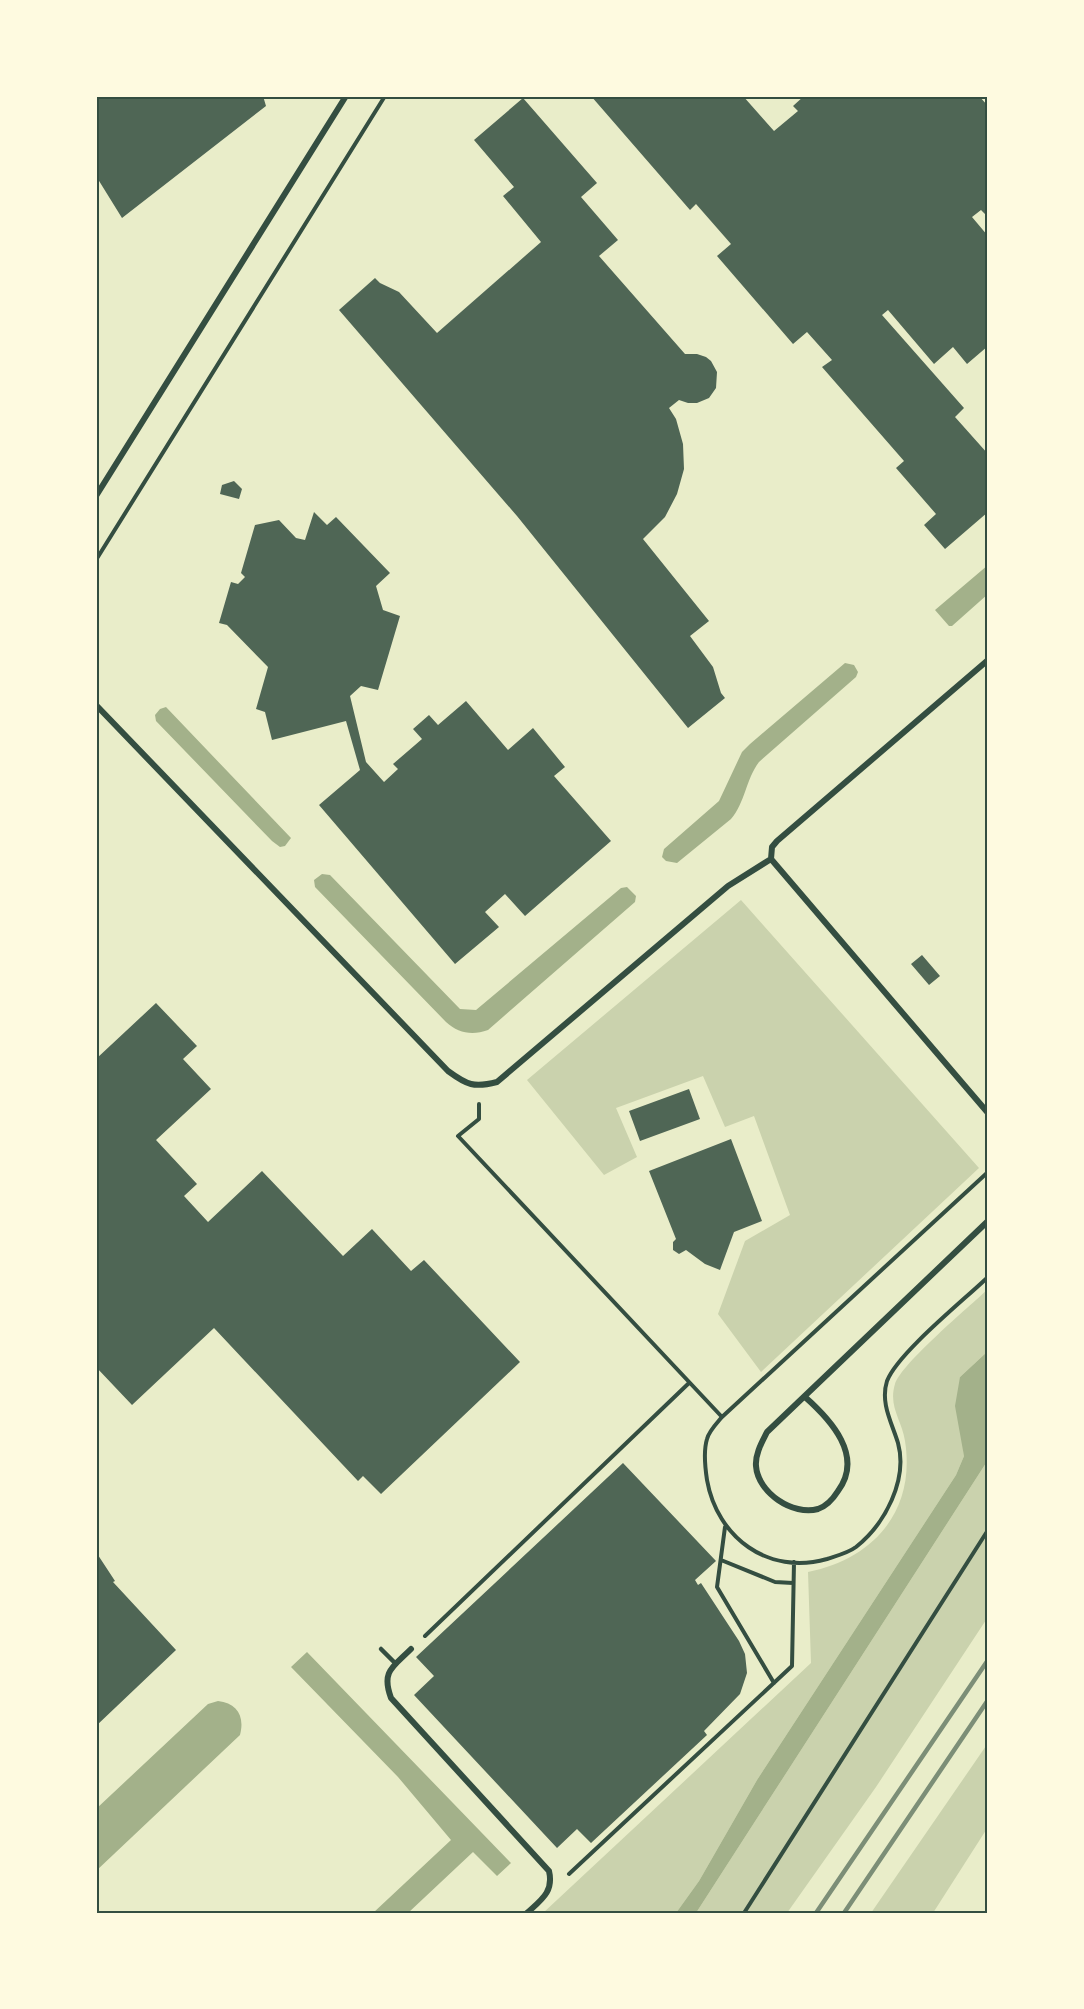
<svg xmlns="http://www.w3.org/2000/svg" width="1084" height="2009" viewBox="0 0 1084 2009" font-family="Helvetica,sans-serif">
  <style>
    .green { fill: #cad2ad }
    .water { fill: #a3b18a }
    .building { fill: #4f6655 }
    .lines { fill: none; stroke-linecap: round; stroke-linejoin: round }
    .path { stroke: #344e41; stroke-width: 4 }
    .service { stroke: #344e41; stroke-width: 4.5 }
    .minor { stroke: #344e41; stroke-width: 6 }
    .rail { stroke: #7c8e77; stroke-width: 4.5 }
    .neatline { fill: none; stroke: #344e41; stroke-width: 2 }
  </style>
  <rect width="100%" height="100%" fill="#e9edc9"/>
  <!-- green -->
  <path class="green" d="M741 900 979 1168 761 1372 718 1314 745 1241 790 1215 754 1116 725 1127 703 1076 616 1108 637 1157 604 1175 527 1080Z
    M988 1289V1351L960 1377 964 1456 956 1475 757 1780 699 1881 676 1913H543L811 1663 808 1572C874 1559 916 1510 905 1441 902 1420 888 1407 895 1384 902 1363 969 1307 988 1289Z
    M988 1460V1617L876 1787 787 1913H696Z
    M988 1743V1827L933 1913H871Z"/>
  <!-- water -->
  <path class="water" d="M988 565V594L952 626H949L935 610Z
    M845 663 854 665 858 672 856 677 759 762C746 779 745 803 731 819L677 863 666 861 662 857 664 849 719 801 742 752 750 744Z
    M166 707 291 838 285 846 280 847 272 841 156 721 155 715 160 709Z
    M322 874 330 875 460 1009 476 1010 621 888 627 887 636 896 635 902 488 1030C472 1036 458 1033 446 1022L315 887 314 880Z
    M988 1351V1460L696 1913H676L699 1881 757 1780 956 1475 964 1456 955 1406 960 1377Z
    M307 1652 511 1863 497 1876 473 1852 408 1913H373L451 1840 398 1777 291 1667Z
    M218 1701C237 1703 245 1716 240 1735L96 1871V1809L208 1704Z"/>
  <!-- building -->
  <path class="building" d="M96 96H263L266 106 122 218 96 176Z
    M591 96H743L774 131 798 111 793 106 804 96H979L988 106V217L981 210 972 217 988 236V346L967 364 953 347 934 364 888 310 882 315 964 408 955 417 988 454V512L945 549 924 525 936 514 896 468 904 461 822 367 832 360 807 332 793 344 717 256 731 244 696 204 690 210Z
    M523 98 597 183 581 197 618 240 599 256 685 354H697L706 357 711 361 717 372 716 388 709 398 697 403H688L679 400 669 408 676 419 683 444 684 469 677 494 665 517 643 539 709 621 690 636 713 667 721 693 725 698 688 728 517 516 339 310 375 278 380 283 399 292 437 333 541 242 503 196 514 187 474 140Z
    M234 481 242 489 239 499 220 494 222 485Z
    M314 512 327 525 336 517 390 573 376 586 383 610 400 616 378 690 361 686 350 696 366 762 384 782 398 769 393 764 422 739 413 729 429 715 438 725 466 701 508 750 533 728 565 767 554 776 611 841 525 916 505 894 485 912 499 927 455 964 319 805 360 770 346 721 272 740 265 712 256 709 268 667 227 625 219 623 231 582 238 584 245 577 241 573 255 525 279 520 296 538 305 540Z
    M922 955 940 976 929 985 911 964Z
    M156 1003 197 1046 183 1059 211 1089 156 1140 197 1184 184 1196 208 1222 262 1171 343 1256 372 1229 411 1271 424 1260 520 1362 381 1494 363 1476 358 1481 214 1328 132 1405 96 1367V1059Z
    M689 1089 700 1119 640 1141 629 1111Z
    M731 1139 762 1221 734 1232 720 1270 705 1264 686 1250 679 1254 673 1250V1242L676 1239 649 1171Z
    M623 1463 716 1561 695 1580 698 1585 701 1583 739 1641 745 1654 747 1673 740 1694 704 1731 707 1735 591 1843 577 1829 557 1848 414 1695 434 1676 416 1657Z
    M96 1552 115 1581 113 1582 176 1650 96 1726Z"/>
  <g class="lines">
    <!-- path -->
    <path class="path" d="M96 560 385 96
      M479 1104V1119L458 1136 722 1417
      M988 1172 722 1417C717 1423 709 1431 707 1439 703 1452 705 1467 707 1480 717 1537 768 1576 827 1559 836 1556 848 1553 856 1547 885 1524 908 1480 898 1443 892 1423 880 1403 887 1381 898 1353 964 1300 988 1277
      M725 1527 717 1587 774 1683
      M721 1560 775 1582 793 1583
      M425 1636 689 1383
      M569 1874 792 1666 794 1562
      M744 1913 988 1530"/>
    <!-- service -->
    <path class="service" d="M381 1649 396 1664"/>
    <!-- minor -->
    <path class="minor" d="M96 496 346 96
      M96 705 448 1071C467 1085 474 1088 497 1082L728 886 771 859 772 847 777 841 988 660
      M771 859 988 1113
      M805 1397C831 1420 864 1456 838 1491 833 1499 827 1506 818 1509 793 1516 758 1493 756 1466 755 1454 762 1442 767 1432L988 1221
      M411 1649C393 1667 381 1671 391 1698L549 1871C554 1892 541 1900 527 1913"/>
    <!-- rail -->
    <path class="rail" d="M816 1913 988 1660
      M844 1913 988 1700"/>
  </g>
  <!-- border -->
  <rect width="1084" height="2009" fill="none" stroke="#fefae0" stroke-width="195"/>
  <rect x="98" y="98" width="888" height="1814" class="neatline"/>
</svg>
